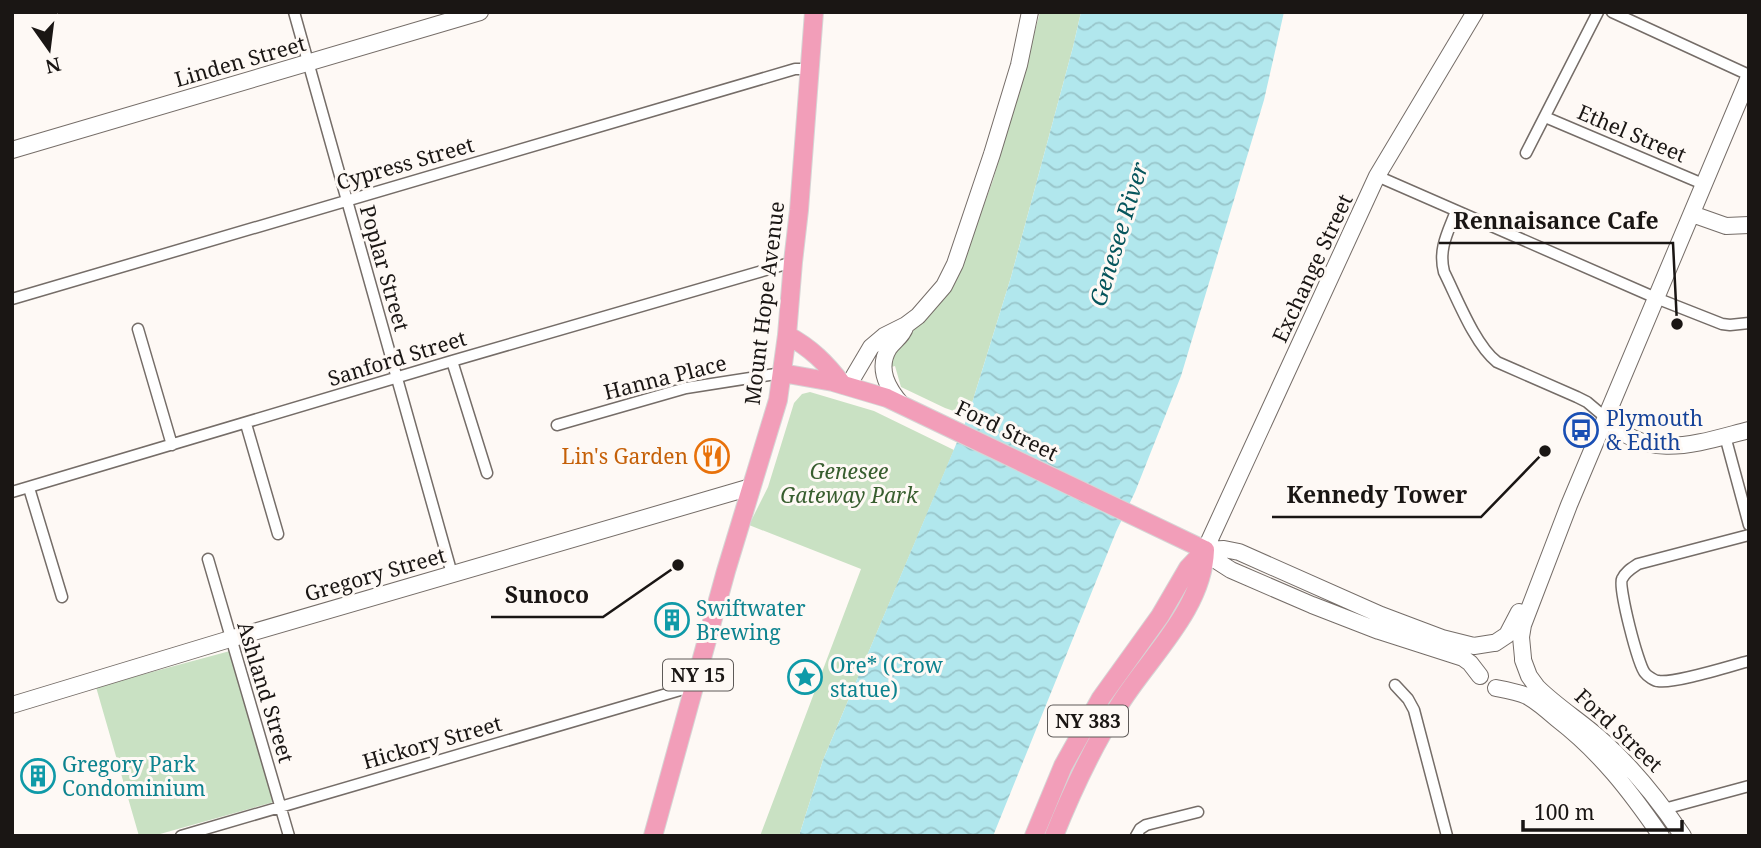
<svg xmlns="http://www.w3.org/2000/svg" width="1761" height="848" viewBox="0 0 1761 848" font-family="'Noto Serif',serif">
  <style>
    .green { fill: #c9e1c3 }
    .water { fill: url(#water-waves) }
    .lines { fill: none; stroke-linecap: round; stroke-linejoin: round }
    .street-casing { stroke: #756d68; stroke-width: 13 }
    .secondary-casing { stroke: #756d68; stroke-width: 18 }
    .primary-casing { stroke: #d6d5d5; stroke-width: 20 }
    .street { stroke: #fff; stroke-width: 10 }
    .secondary { stroke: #fff; stroke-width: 16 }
    .primary { stroke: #f29eb9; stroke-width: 18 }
    .labels { text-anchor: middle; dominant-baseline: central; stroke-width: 6; stroke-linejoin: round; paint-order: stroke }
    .shield { fill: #fef9f5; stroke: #5e5a58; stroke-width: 2 }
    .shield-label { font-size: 19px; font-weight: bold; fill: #1a1614 }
    .street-label { font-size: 21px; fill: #1a1614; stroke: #fef9f5 }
    .transit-label { font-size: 21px; fill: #164399; stroke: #fef9f5; text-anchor: start }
    .food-label { font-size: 21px; fill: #c56008; stroke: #fef9f5; text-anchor: end }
    .park-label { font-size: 21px; font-style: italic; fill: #385e2f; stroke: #fef9f5 }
    .culture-label { font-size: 21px; fill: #0d838f; stroke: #fef9f5; text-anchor: start }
    .water-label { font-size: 23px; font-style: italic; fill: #06555c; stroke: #fef9f5 }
    .leader { fill: none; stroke: #1a1614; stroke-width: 2.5 }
    .callout-dot { fill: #1a1614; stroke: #fef9f5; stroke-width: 2.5 }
    .callout-label { font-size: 23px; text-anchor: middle; font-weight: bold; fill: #1a1614; stroke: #fef9f5; stroke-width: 6; stroke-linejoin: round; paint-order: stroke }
  </style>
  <defs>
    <pattern id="water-waves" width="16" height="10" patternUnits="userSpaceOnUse" patternTransform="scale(1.75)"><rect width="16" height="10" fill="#b1e7ed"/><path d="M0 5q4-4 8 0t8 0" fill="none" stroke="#98c5ca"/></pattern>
  </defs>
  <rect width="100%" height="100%" fill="#fef9f5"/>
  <!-- green -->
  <path class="green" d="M1040 12H1081L1073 47 1011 277 968 416 945 408 901 387 895 366 888 368V361L903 340 933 311 958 276 993 180 1020 87Z
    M810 392 874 411 954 450 823 760 799 836H760L861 569 749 525 768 487 794 403 802 394Z
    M230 651 274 802 153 836H139L96 687Z"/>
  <!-- water -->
  <path class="water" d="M1081 12H1284L1264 100 1181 376 1135 492 1116 532 993 836H799L823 760 968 416 1011 277 1073 47Z"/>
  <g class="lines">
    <!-- street casing -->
    <g class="street-casing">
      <path id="street" d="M294 12 452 574
        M1612 12 1749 75
        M1545 117 1703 184
        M1526 153 1598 12
        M1377 176 1656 298 1722 324 1730 325 1749 323
        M1456 211C1448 232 1438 249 1444 272 1457 298 1475 345 1497 362L1577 397 1587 402 1606 418
        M12 299 795 69H809
        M138 329 172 445
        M452 361 487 473
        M246 424 278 534
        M557 425 686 388 782 373
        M1725 436 1749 525
        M29 488 62 597
        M12 492 452 361 793 262
        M1749 535 1638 564C1632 568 1625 572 1622 579 1618 587 1638 665 1645 673 1647 676 1655 681 1658 681 1674 684 1730 666 1749 661
        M208 559 289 836
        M1395 685 1408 699 1414 710 1447 836
        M1664 809 1749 786
        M181 836 694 686
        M1136 836 1140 829 1146 825 1198 812"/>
    </g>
    <!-- secondary casing -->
    <g class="secondary-casing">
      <path id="secondary" d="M12 150 480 12
        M1692 214 1726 226 1749 225
        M848 386 871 347 884 336 906 325 918 316 944 286 955 264 992 154 1019 65 1030 12
        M902 405C888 389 876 369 889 348 895 340 903 336 906 325
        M1606 418C1647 463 1698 443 1749 430
        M1205 550 1377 176 1475 12
        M1205 550 1224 549 1239 552 1381 615 1442 638 1474 646 1493 643
        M1205 550 1217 561 1231 570 1312 605 1379 631 1463 658 1470 663 1480 676
        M1495 643 1507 635 1519 612
        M1523 658 1521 637 1523 625 1569 505 1749 77
        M1523 660 1529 676 1537 687C1555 705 1577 719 1597 736 1631 765 1658 799 1683 836
        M1496 688C1506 690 1517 692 1527 696 1538 702 1548 711 1557 719 1601 753 1630 791 1661 836
        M12 705 230 639 751 487"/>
    </g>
    <!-- primary casing -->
    <g class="primary-casing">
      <path id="primary" d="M787 335C811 348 826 363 843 385
        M782 373 833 382 887 398 1205 550
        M653 836 726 571 778 400 787 335 793 262 799 210 814 12
        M1034 836 1063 766 1101 698 1160 616 1188 568 1205 550
        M1054 836C1072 791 1092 748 1118 707 1148 658 1203 610 1205 550"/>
    </g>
    <!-- street -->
    <use href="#street" class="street"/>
    <!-- secondary -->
    <use href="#secondary" class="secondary"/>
    <!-- primary -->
    <use href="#primary" class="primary"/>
  </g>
  <!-- icons -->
  <defs>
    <g id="bus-ring" transform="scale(1.75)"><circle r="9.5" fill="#fef9f5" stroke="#1a4fb4" stroke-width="1.5"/><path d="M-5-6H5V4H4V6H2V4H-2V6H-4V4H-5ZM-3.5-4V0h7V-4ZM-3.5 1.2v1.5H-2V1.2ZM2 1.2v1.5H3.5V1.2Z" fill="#1a4fb4"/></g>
    <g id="restaurant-ring" transform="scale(1.75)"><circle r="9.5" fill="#fef9f5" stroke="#e8710a" stroke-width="1.5"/><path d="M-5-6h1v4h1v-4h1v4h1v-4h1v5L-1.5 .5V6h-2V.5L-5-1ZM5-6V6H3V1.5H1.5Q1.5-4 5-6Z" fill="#e8710a"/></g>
    <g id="building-ring" transform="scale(1.75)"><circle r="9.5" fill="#fef9f5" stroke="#0f9aa8" stroke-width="1.5"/><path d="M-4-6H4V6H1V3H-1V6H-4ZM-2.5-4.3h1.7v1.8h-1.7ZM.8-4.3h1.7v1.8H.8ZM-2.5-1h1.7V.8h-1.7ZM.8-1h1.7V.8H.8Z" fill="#0f9aa8"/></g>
    <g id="sight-ring" transform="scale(1.75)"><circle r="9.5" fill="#fef9f5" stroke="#0f9aa8" stroke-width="1.5"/><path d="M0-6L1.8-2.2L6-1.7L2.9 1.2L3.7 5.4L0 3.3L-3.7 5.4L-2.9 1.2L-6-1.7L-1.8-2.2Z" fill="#0f9aa8"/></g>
  </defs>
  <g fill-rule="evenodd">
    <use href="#bus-ring" x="1581" y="430"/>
    <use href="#restaurant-ring" x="712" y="456"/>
    <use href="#building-ring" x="672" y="620"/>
    <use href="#sight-ring" x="805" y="677"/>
    <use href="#building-ring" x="38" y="776"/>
  </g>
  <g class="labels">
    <!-- shield labels -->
    <g class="shield">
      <rect x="663" y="659.5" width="70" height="31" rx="5"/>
      <rect x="1048" y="705.5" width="80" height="31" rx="5"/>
    </g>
    <g class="shield-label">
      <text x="698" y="675">NY 15</text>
      <text x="1088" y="721">NY 383</text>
    </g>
    <!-- street labels -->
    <g class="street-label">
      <text transform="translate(240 61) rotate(-16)">Linden Street</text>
      <text transform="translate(1632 133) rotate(23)">Ethel Street</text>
      <text transform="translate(405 163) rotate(-16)">Cypress Street</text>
      <text transform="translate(385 268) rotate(74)">Poplar Street</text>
      <text transform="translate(1312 268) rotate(-65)">Exchange Street</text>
      <text transform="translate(764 303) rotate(-83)">Mount Hope Avenue</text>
      <text transform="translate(397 358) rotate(-17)">Sanford Street</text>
      <text transform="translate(665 377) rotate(-14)">Hanna Place</text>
      <text transform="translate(1007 430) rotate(26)">Ford Street</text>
      <text transform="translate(375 574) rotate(-16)">Gregory Street</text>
      <text transform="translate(266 692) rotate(73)">Ashland Street</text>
      <text transform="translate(1619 730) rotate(43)">Ford Street</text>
      <text transform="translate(432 742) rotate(-16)">Hickory Street</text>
    </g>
    <!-- transit labels -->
    <g class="transit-label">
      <text x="1606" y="418">Plymouth<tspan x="1606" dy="24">&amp; Edith</tspan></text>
    </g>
    <!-- food labels -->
    <g class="food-label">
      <text x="688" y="456">Lin's Garden</text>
    </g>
    <!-- park labels -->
    <g class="park-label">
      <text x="849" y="471">Genesee<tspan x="849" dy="24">Gateway Park</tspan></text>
    </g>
    <!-- culture labels -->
    <g class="culture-label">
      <text x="696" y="608">Swiftwater<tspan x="696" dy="24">Brewing</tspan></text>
      <text x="830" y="665">Ore* (Crow<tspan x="830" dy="24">statue)</tspan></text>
      <text x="62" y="764">Gregory Park<tspan x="62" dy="24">Condominium</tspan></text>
    </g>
    <!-- water labels -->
    <g class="water-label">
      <text transform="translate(1118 234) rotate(-73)">Genesee River</text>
    </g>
  </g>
  <!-- callouts -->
  <path class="leader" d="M1677 324L1673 243H1439M1545 451L1481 517H1272M678 565L603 617H491"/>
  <g class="callout-dot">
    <circle cx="1677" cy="324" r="7"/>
    <circle cx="1545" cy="451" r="7"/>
    <circle cx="678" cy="565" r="7"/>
  </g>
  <g class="callout-label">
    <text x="1556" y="229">Rennaisance Cafe</text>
    <text x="1377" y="503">Kennedy Tower</text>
    <text x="547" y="603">Sunoco</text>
  </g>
  <!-- border -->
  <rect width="1761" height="848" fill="none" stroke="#1a1614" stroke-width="28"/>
  <!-- north arrow -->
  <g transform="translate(49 49) rotate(166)" stroke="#fef9f5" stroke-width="5" paint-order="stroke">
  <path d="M0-5L12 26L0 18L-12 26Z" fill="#1a1614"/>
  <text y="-10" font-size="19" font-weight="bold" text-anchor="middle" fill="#1a1614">N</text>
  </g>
  <!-- scale -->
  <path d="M1523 820v10h159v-10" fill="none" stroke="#1a1614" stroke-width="3.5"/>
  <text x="1534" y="820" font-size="21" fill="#1a1614" stroke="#fef9f5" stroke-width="5" paint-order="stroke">100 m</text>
</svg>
